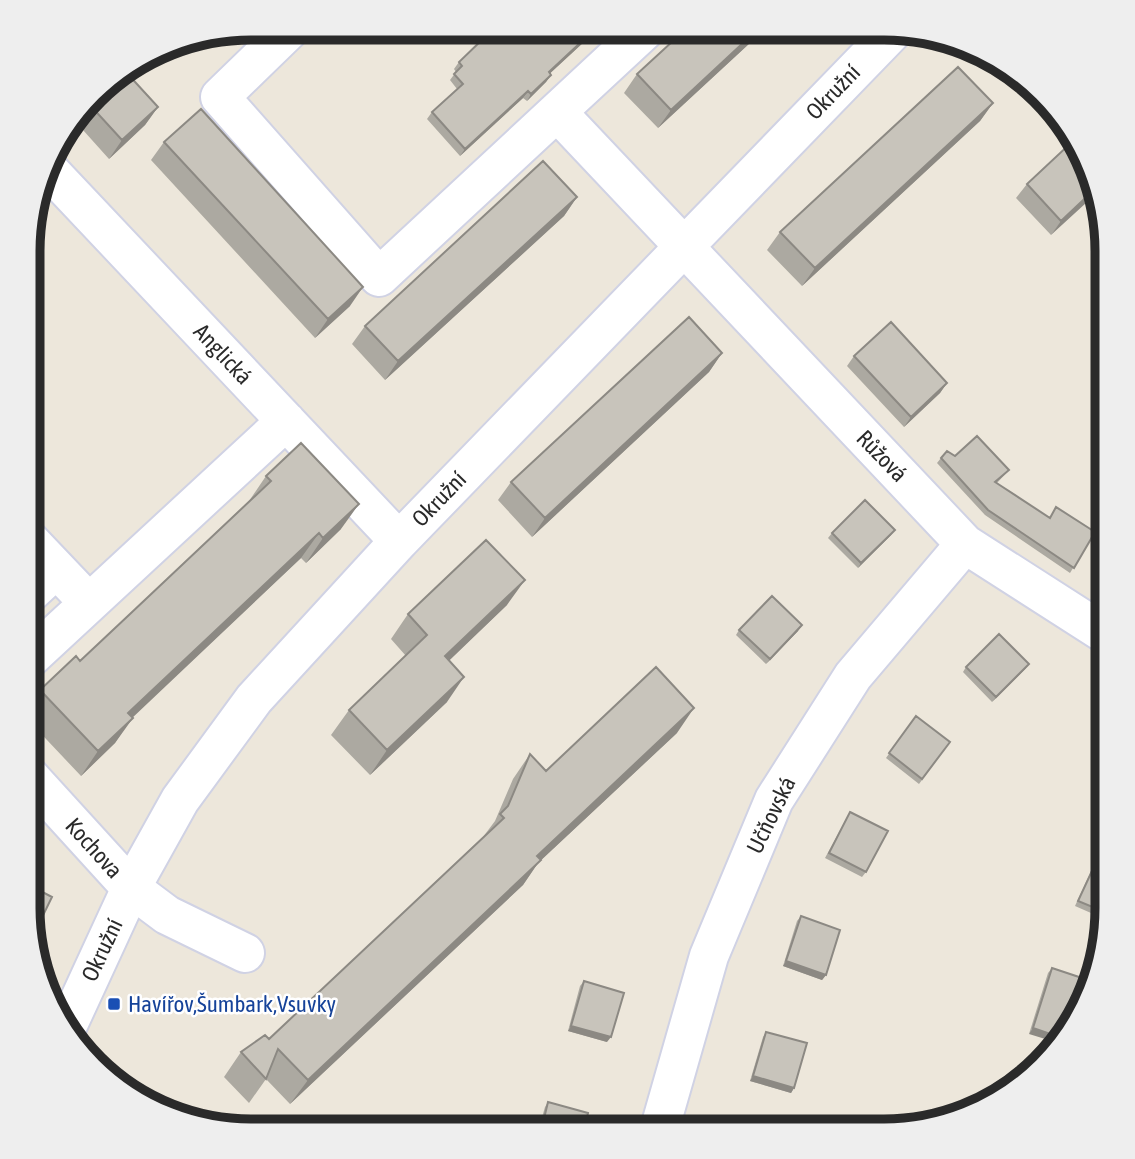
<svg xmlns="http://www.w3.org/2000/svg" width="1135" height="1159" viewBox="0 0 1135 1159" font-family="'Asap Condensed',sans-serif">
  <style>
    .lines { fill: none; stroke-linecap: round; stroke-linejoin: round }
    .minor-casing { stroke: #d0d2e4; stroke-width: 42 }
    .minor { stroke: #fff; stroke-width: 38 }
    .wall { fill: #aca9a1 }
    .shaded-wall { fill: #8c8983 }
    .building { fill: #c8c4bb; stroke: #8c8983; stroke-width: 2 }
    .transit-dot { fill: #1a4fb4; stroke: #fff; stroke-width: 2.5 }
    .labels { text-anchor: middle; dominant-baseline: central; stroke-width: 5; stroke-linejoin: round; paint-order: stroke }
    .street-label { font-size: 23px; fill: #2a2a2a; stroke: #fff }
    .transit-label { font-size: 23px; fill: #164399; stroke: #fff; text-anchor: start }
    .rim { fill: none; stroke: #2a2a2a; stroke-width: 9 }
  </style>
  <rect width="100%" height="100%" fill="#ede7db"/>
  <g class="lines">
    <!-- minor casing -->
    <g class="minor-casing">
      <path id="minor" d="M291 28 220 97 379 277 646 29
        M557 112 965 544 1107 635
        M47 168 399 541
        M30 541 89 603
        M30 593 56 569
        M30 658 286 421
        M29 776 131 888 167 915 245 953
        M66 1029 131 888 180 800 254 699 399 541 894 30
        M659 1131 709 956 774 800 853 676 965 544"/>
    </g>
    <!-- minor -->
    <use href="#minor" class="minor"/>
  </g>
  <!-- wall -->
  <path class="wall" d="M598 29 550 73 551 75 546 82 527 101 523 98 460 156 427 119 432 112 457 89 450 80 456 72 454 69 459 62 489 41Z
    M686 29H765L658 128 624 93 637 74Z
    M104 83 158 107 145 125 109 159 74 120Z
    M993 103 980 121 802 286 767 250 780 232Z
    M164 142 350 306 315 338 151 160Z
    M1095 179 1051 235 1016 198 1027 184Z
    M577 197 564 216 385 380 352 344 365 326Z
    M722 353 709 372 532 537 498 500 511 482Z
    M854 356 947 383 940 393 904 427 847 366Z
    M955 456 1009 470 997 483 1050 518 1095 532 1070 573 985 515 937 463 941 458Z
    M266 476 341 529 306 563 301 558 132 717 115 743 81 776 30 722V705L40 690 80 661 249 501Z
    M832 533 891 535 858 568 828 538Z
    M507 605 449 660 447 702 370 775 331 735 349 710 406 656 391 639 408 614Z
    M739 630 798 631 766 664 736 635Z
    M1029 664 1025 669 992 702 963 672 966 667Z
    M916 716 950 742 919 784 886 758Z
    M677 733 538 863 523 885 290 1104 266 1079 249 1103 224 1077 241 1052 269 1039 483 837 495 821 513 779 530 754 546 771Z
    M850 812 866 872 862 877 825 858Z
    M1105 843 1107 844V920L1075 906 1101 849Z
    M801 916 826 975 822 980 783 966 797 921Z
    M1052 968 1091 981 1029 1034 1048 973Z
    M584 981 607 1042 568 1031 580 986Z
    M766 1032 794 1088 791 1093 750 1081 763 1037Z
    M548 1102 584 1131H538L545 1107Z"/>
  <!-- shaded-wall -->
  <path class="shaded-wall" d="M595 29H598L544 79 549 72Z
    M758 29H765L658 128 671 110Z
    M551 75 546 82 527 101 531 94Z
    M528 91 523 98 460 156 465 149Z
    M993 103 980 121 802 286 815 268Z
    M158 107 145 125 109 159 122 140Z
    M1097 187 1098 192 1051 235 1061 221Z
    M577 197 564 216 385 380 398 361Z
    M363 287 350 306 315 338 328 319Z
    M722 353 709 372 532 537 545 518Z
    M947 383 940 393 904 427 911 417Z
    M359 504 341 529 306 563 323 538Z
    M895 530 891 535 858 568 861 563Z
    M319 533 301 558 111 738 128 713Z
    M525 580 507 605 428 681 445 656Z
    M802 625 798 631 766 664 770 659Z
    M1029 664 1025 669 992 702 996 697Z
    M464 677 447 702 370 775 387 750Z
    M694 708 677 733 538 863 523 885 290 1104 308 1080 537 856Z
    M133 718 115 743 81 776 98 751Z
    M786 961 826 975 822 980 783 966Z
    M571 1026 611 1037 607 1042 568 1031Z
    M1033 1028 1059 1037 1055 1042 1029 1034Z
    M753 1076 794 1088 791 1093 750 1081Z"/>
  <!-- building -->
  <path class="building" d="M503 29H595L549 72 551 75 531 94 528 91 465 149 432 112 463 84 454 74 462 66 459 62 485 37 489 41Z
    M686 29H758L671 110 637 74Z
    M958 67 993 103 815 268 780 232Z
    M125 71 158 107 122 140 88 103 104 83Z
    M201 109 363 287 328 319 164 142Z
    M1074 140 1095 179 1097 187 1061 221 1027 184Z
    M543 161 577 197 398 361 365 326Z
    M689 317 722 353 545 518 511 482Z
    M891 322 947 383 911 417 854 356Z
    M977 436 1009 470 995 482 1050 518 1056 507 1095 532 1074 568 988 510 941 458 947 451 955 456Z
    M301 443 359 504 323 538 319 533 128 713 133 718 98 751 40 690 76 656 80 661 130 614 271 481 266 476Z
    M865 500 895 530 861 563 832 533Z
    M486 540 525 580 445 656 464 677 387 750 349 710 427 635 408 614Z
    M772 596 802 625 770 659 739 630Z
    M999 634 1029 664 996 697 966 667Z
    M656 667 694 708 537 856 541 860 308 1080 278 1049 266 1079 241 1052 265 1035 269 1039 504 818 500 814 508 806 530 754 546 771Z
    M916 716 950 742 922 779 889 753Z
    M850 812 888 831 866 872 829 853Z
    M1105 843 1107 844V913L1078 901Z
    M29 885 52 897 32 938 28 922Z
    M801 916 840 930 826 975 786 961Z
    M1052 968 1091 981 1084 1007 1059 1037 1033 1028Z
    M584 981 624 993 611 1037 571 1026Z
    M766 1032 807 1043 794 1088 753 1076Z
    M548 1102 588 1113 584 1131H541Z"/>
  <!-- markers -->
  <rect class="transit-dot" x="107" y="997" width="14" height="14" rx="3.5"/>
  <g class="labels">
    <!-- street labels -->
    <g class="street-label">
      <text transform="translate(833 92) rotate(-46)">Okružní</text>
      <text transform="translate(223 354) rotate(47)">Anglická</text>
      <text transform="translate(882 456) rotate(46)">Růžová</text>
      <text transform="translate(439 499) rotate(-46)">Okružní</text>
      <text transform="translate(771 815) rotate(-64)">Učňovská</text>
      <text transform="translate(94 848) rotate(48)">Kochova</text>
      <text transform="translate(102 950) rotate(-65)">Okružní</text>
    </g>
    <!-- transit labels -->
    <g class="transit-label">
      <text x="128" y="1004">Havířov,Šumbark,Vsuvky</text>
    </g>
  </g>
  <!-- crop -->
  <path d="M0 0H1135V1159H0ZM251 40H884A211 211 0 0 1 1095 251V908A211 211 0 0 1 884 1119H251A211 211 0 0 1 40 908V251A211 211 0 0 1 251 40Z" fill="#eee" fill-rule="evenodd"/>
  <path class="rim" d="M251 40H884A211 211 0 0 1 1095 251V908A211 211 0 0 1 884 1119H251A211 211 0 0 1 40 908V251A211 211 0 0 1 251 40Z"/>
</svg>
